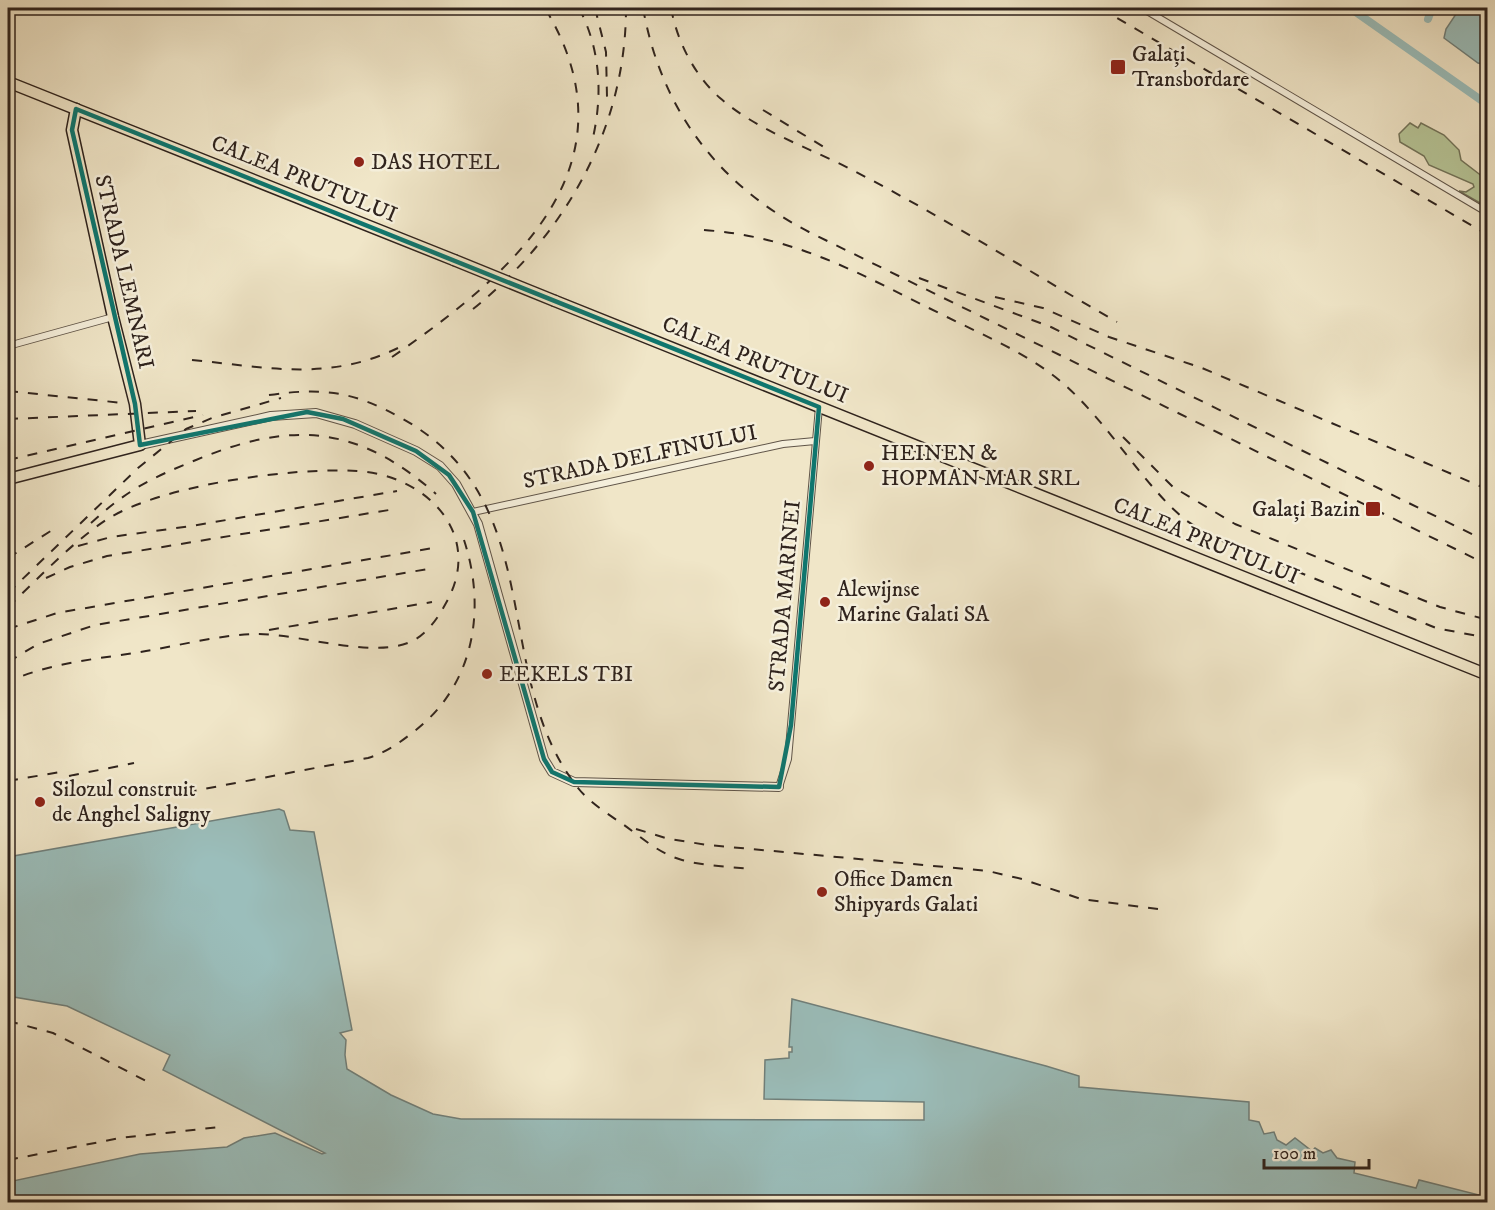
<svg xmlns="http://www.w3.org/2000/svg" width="1495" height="1210" viewBox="0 0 1495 1210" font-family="'IM FELL DW Pica',serif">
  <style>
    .green { fill: #b7c698; stroke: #73745a; stroke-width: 1.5 }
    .water { fill: #9bbebb; stroke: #70807c; stroke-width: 1.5 }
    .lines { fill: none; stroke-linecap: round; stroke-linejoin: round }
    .canal { stroke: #9bbebb; stroke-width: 8 }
    .minor-casing { stroke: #5f5448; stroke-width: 8 }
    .tertiary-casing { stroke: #5f5448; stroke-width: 10 }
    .primary-casing { stroke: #2f231d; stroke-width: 13 }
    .trunk-casing { stroke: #2f231d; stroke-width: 13 }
    .minor { stroke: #f5efdb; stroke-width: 6 }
    .tertiary { stroke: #f5efdb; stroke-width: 8 }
    .primary { stroke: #f0e6c8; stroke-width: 10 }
    .trunk { stroke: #f0e6c8; stroke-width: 10 }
    .rail { stroke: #2f231d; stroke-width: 2; stroke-dasharray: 10 10; stroke-linecap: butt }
    .trunk-bridge-casing { stroke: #2f231d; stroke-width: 13; stroke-linecap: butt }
    .trunk-bridge { stroke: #f0e6c8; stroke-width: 10 }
    .marked { fill: none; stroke: #0f766e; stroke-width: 4.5; stroke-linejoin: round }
    .poi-dot { fill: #8f2418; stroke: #f5efdb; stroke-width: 2 }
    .labels { text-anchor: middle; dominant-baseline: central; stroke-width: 5; stroke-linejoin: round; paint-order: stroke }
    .poi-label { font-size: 22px; fill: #2f231d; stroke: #f5efdb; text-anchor: start }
    .street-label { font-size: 22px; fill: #2f231d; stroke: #f5efdb }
  </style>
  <rect width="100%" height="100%" fill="#f0e6c8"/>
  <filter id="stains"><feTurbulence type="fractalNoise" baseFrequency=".00333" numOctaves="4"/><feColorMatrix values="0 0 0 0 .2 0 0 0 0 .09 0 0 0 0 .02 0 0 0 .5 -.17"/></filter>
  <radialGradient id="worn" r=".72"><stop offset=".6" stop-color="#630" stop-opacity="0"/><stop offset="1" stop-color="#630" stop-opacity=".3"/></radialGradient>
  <!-- green -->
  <path class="green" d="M1410 123 1418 128 1421 123 1444 135 1459 150 1461 160 1487 180V207L1459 191 1466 192 1474 187 1473 184 1429 165 1424 156 1400 142 1399 134Z"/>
  <!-- water -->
  <path class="water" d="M1460 8H1487V65L1478 63 1444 38 1446 29Z
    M279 809 284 811 290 830 314 832 352 1030 340 1033 346 1040 345 1055 347 1069 391 1095 433 1114 461 1119 924 1120V1102L764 1099 765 1060 789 1058V1052H792V1047H789L792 999 1046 1066 1079 1076V1087L1249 1102V1120L1259 1122 1264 1134 1274 1132 1277 1140 1286 1145 1295 1138 1312 1151 1315 1148 1323 1153 1331 1150 1337 1158 1355 1162 1354 1173 1416 1188 1419 1180 1487 1197V1202H8V1182L140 1154 227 1147 244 1138 275 1133 322 1154 325 1153 163 1070 170 1055 67 1006 8 996V857Z"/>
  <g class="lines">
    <!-- canal -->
    <path class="canal" d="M1350 8 1488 105
      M1428 19 1432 8"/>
    <!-- minor casing -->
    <g class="minor-casing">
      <path id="minor" d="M1142 8 1488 213
        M8 346 113 317
        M473 512 783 444 815 441
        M779 787 788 759 791 725 819 407"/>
    </g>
    <!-- tertiary casing -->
    <g class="tertiary-casing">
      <path id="tertiary" d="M140 445 271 416 316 413 355 424 416 451 440 466 456 484 478 524 544 759 552 772 574 782 779 787"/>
    </g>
    <!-- primary casing -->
    <g class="primary-casing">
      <path id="primary" d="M8 479 140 445 135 404 113 317 72 130 76 109"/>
    </g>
    <!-- trunk casing -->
    <g class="trunk-casing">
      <path id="trunk" d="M8 82 454 260
        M555 301 1488 675"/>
    </g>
    <!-- minor -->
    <use href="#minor" class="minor"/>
    <!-- tertiary -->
    <use href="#tertiary" class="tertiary"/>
    <!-- primary -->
    <use href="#primary" class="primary"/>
    <!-- trunk -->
    <use href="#trunk" class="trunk"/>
    <!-- rail -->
    <path class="rail" d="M579 8C601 50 603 96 592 142
      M595 8 606 52 607 97
      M643 8C661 109 718 185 809 232L1488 565
      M671 8C677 41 694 75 720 98 759 132 811 148 856 172 945 218 1030 272 1117 322
      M1100 8 1488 235
      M763 110 827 149
      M704 230C800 237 863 276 947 317 987 337 1031 355 1065 385 1105 421 1133 468 1170 506L1184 519 1210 536 1436 628 1488 638
      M919 278 1051 327 1488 542
      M995 297 1043 308 1109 337 1202 368 1487 489
      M473 309C565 235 626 128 626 8
      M392 357C514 273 640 165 545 8
      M192 360C267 367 327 382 398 348
      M8 391 123 403
      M269 395C325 387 355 392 403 419 552 503 488 674 578 788 590 803 608 814 624 825 642 838 660 854 682 860 705 866 730 867 753 869
      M8 419 196 411
      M1123 437 1173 487 1235 524 1440 607 1488 620
      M8 460 203 415
      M91 523C127 490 151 478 196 460 290 421 357 424 436 494
      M78 546 111 537 191 526 397 491
      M8 558 57 527
      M46 578 70 567 107 556 389 510
      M8 593 138 468 186 429 212 418 281 398
      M8 607C39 578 70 544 106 520 160 485 293 467 357 471 426 475 485 534 446 603 439 616 430 630 416 639 378 662 300 633 255 634 219 635 182 645 146 651 100 659 50 662 8 682
      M8 629 57 613 439 547
      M269 630 432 602
      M8 662 38 644 95 625 434 568
      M69 776 134 763
      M8 781 60 772
      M167 796 368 758C385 753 398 744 412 733 474 687 487 610 464 540
      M636 829 669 839 708 845 988 871 1022 879 1081 899 1158 909
      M8 1021 53 1033 150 1083
      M8 1160 120 1138 220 1127"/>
    <!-- trunk-bridge casing -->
    <g class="trunk-bridge-casing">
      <path id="trunk-bridge" d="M454 260 555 301"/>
    </g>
    <!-- trunk-bridge -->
    <use href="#trunk-bridge" class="trunk-bridge"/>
  </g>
  <!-- marked area -->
  <path class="marked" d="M76 109 819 407 791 725 779 787 574 782 552 772 544 759 473 512 449 475 416 451 343 419 307 412 140 445 135 404 72 130Z"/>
  <!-- markers -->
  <g class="poi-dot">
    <rect x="1110" y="59" width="16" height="16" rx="3"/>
    <circle cx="359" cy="162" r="6"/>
    <circle cx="869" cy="466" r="6"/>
    <rect x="1365" y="501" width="16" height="16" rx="3"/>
    <circle cx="825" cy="602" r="6"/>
    <circle cx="487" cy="674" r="6"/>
    <circle cx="40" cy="802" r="6"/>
    <circle cx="822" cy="892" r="6"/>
  </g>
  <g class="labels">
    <!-- poi labels -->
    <g class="poi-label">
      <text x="1132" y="54">Galați<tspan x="1132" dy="25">Transbordare</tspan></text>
      <text x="371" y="162">DAS HOTEL</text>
      <text x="881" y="453">HEINEN &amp;<tspan x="881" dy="25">HOPMAN MAR SRL</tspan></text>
      <text x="1360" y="509" text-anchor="end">Galați Bazin</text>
      <text x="837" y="589">Alewijnse<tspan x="837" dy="25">Marine Galati SA</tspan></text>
      <text x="499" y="674">EEKELS TBI</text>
      <text x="52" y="789">Silozul construit<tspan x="52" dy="25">de Anghel Saligny</tspan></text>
      <text x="834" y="879">Office Damen<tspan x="834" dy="25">Shipyards Galati</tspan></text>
    </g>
    <!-- street labels -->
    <g class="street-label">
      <text transform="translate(304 179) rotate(22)">CALEA PRUTULUI</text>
      <text transform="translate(124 272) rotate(77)">STRADA LEMNARI</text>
      <text transform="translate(755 360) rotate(22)">CALEA PRUTULUI</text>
      <text transform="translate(640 457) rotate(-12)">STRADA DELFINULUI</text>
      <text transform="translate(1206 541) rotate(22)">CALEA PRUTULUI</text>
      <text transform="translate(785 596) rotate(-85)">STRADA MARINEI</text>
    </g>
  </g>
  <!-- margin -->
  <rect width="1495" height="1210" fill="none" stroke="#f0e6c8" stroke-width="30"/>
  <rect x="9" y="9" width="1477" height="1192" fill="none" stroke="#2f231d" stroke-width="3"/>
  <rect x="15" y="15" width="1465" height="1180" fill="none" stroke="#2f231d" stroke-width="1.5"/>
  <!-- scale -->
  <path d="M1264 1159v9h105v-9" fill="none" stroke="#2f231d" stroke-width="3"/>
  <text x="1273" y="1159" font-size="18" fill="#2f231d" stroke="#f5efdb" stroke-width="4.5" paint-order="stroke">100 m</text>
  <rect width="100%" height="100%" filter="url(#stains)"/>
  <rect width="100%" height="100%" fill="url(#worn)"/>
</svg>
